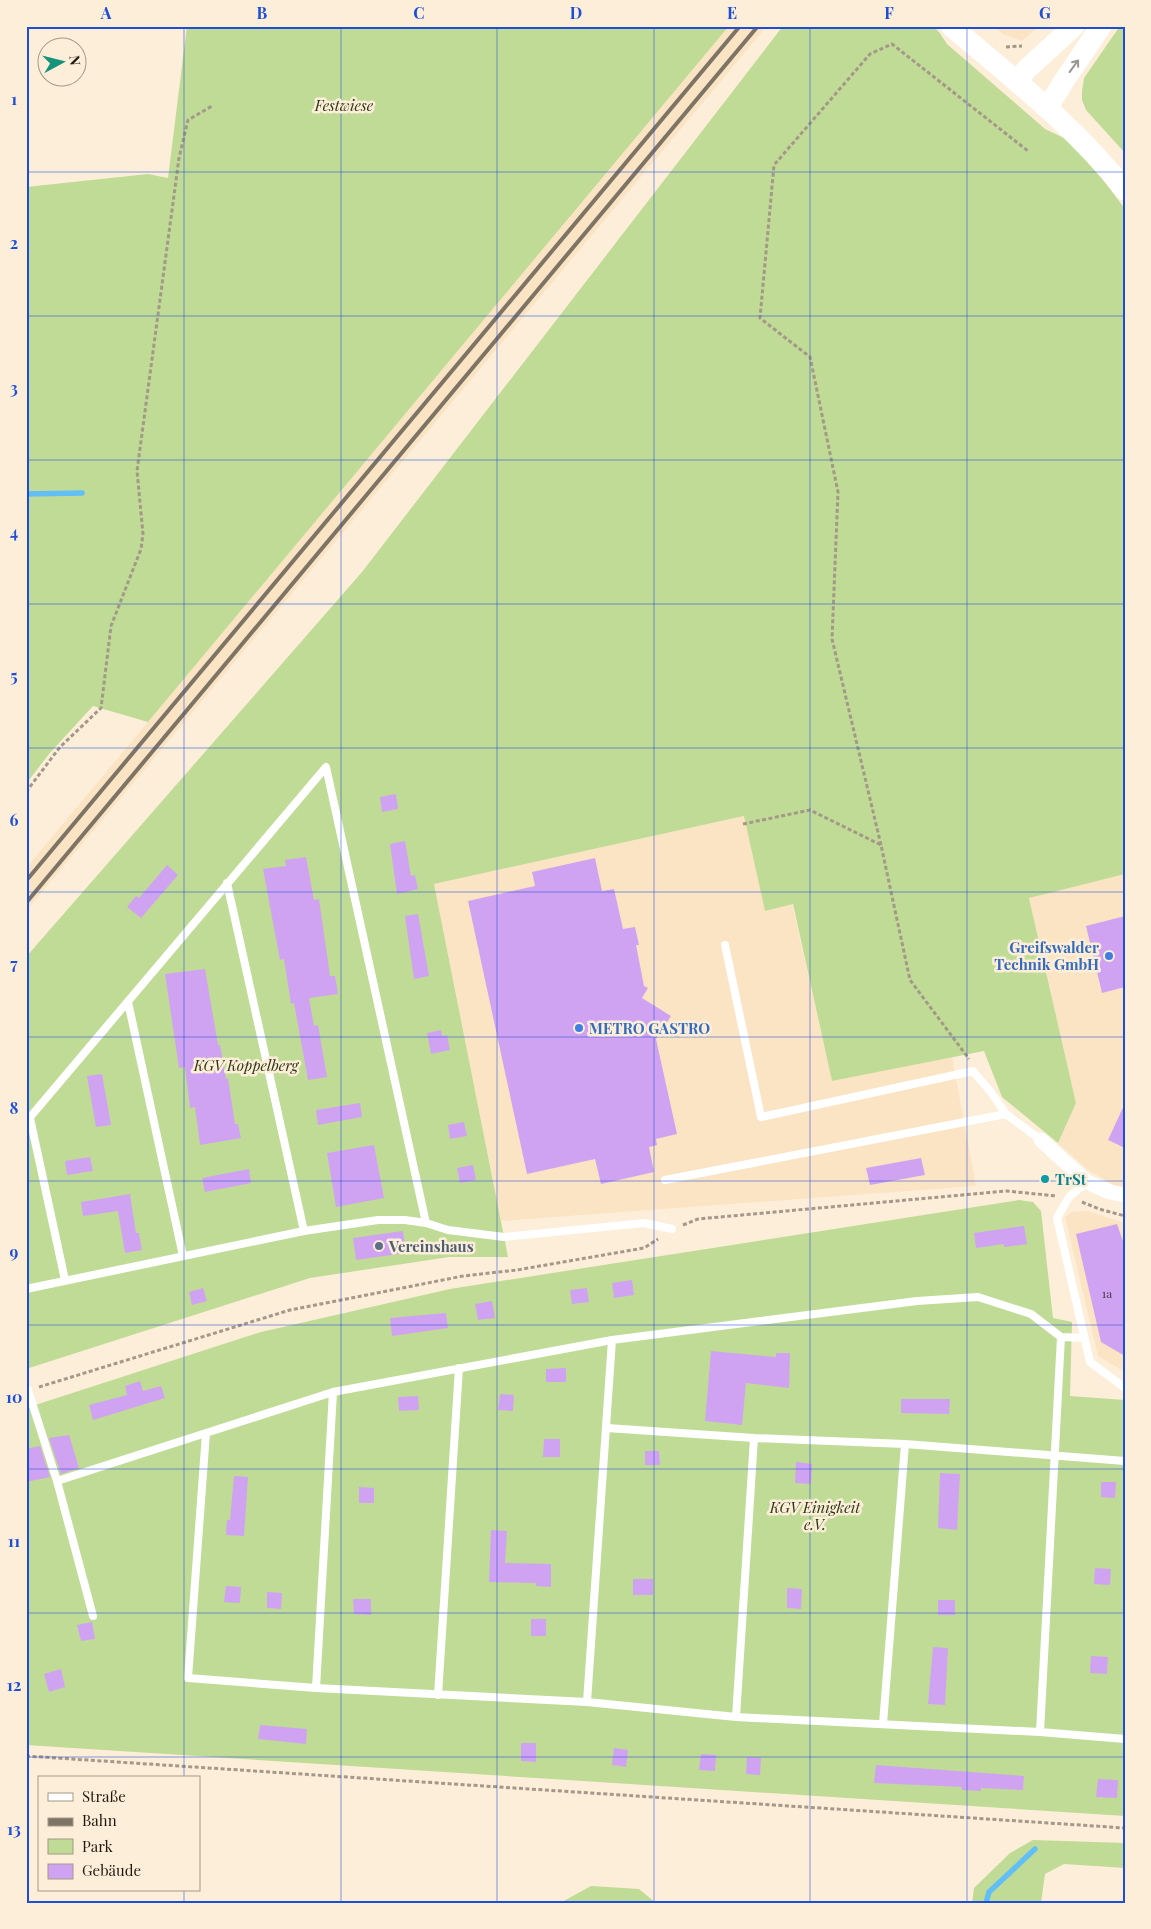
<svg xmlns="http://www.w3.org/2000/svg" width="1151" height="1929" viewBox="0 0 1151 1929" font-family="'Playfair Display',serif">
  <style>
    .built { fill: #fbe4c4 }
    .green { fill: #c0db96 }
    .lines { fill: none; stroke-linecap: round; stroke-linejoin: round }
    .stream { stroke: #62bef7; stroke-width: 5.5 }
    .building { fill: #d0a3f2 }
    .path { stroke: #a49888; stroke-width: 3; stroke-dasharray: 4 2.5; stroke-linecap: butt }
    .service { stroke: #fff; stroke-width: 8 }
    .minor { stroke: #fff; stroke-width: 15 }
    .secondary { stroke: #fff; stroke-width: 21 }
    .rail { stroke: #7e7466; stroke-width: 4 }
    .oneway { stroke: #9a9793 }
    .grid { fill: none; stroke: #1d4ed8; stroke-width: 1; stroke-opacity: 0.55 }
    .shop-dot { fill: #3f7fe0; stroke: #fdeed9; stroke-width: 2 }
    .culture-dot { fill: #0f9aa8; stroke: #fdeed9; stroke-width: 2 }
    .service-dot { fill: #5c6f8a; stroke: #fdeed9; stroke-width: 2 }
    .labels { text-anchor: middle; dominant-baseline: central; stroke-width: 5; stroke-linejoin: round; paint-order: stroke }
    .number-label { font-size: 12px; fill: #4a3b48 }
    .park-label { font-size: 15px; font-style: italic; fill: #293511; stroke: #fdeed9 }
    .shop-label { font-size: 15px; font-weight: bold; fill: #366cbe; stroke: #fdeed9; text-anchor: end }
    .culture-label { font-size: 15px; font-weight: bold; fill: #0d838f; stroke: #fdeed9; text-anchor: start }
    .service-label { font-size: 15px; font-weight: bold; fill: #4e5e75; stroke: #fdeed9; text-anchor: start }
    .neatline { fill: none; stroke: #1d4ed8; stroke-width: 2 }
    .grid-label { font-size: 16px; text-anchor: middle; font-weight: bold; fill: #1d4ed8 }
  </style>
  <rect width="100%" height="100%" fill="#fdeed9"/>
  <!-- built -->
  <path class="built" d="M729 26H767L26 911V868Z
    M994 26H1039L1022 41 1003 34Z
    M745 816 765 911 792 904 832 1081 952 1057 976 1186 501 1221 434 884Z
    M1125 874V1187L1116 1186 1088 1170 1058 1143 1076 1103 1029 897Z
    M1087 1211 1125 1223V1372L1098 1356 1065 1217 1072 1212Z"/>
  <!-- green -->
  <path class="green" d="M187 26H729L148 722 93 706 49 754 26 784V187L148 174 168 178Z
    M783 26H933L939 32 947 44 1045 129 1066 139 1098 173 1125 209V874L1029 898 1076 1103 1058 1143 1002 1097 984 1051 832 1081 793 904 765 911 744 816 434 884 508 1257H449L310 1278 26 1369V957L362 572Z
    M1120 26H1125V153L1086 110 1082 100V91L1084 78Z
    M1019 1200 1033 1202 1041 1211 1053 1318 1072 1322 1070 1396 1125 1400V1816L26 1745V1408L261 1332 450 1289Z
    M1033 1840 1125 1843V1868L1064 1864 1045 1874 1041 1903H972L974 1888 1010 1853Z
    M591 1886 639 1889 656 1903H560Z"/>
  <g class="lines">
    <!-- stream -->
    <path class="stream" d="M26 494 82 493
      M986 1903 989 1892 1035 1849"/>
  </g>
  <!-- building -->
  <path class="building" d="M396 794 398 809 382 812 380 797Z
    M405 841 411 876 415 875 418 889 397 894 390 844Z
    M306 857 314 900 319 899 330 976H335L338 994 309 998 314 1026 318 1025 327 1077 308 1080 294 1003 291 1004 284 959 280 960 263 869 286 866 285 860Z
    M595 858 602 891 614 889 623 929 635 927 639 945H636L644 986 648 988 642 998 671 1016 656 1039 677 1134 656 1139 657 1145 649 1147 654 1172 601 1184 595 1159 527 1174 468 901 535 886 532 872Z
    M167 865 178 875 141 918 127 907 136 896 139 898Z
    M418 914 429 976 414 979 405 916Z
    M1125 916V987L1102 993 1086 926Z
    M205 969 218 1045H220L226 1079 228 1078 235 1124H238L241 1138 200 1145 195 1107 190 1108 185 1067 179 1068 165 974Z
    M441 1030 442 1036 447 1035 450 1050 431 1054 427 1033Z
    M102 1074 111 1125 96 1127 87 1076Z
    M360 1103 362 1117 318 1125 316 1110Z
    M1125 1103V1148L1108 1140Z
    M464 1122 467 1136 450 1139 448 1125Z
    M374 1145 384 1198 336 1207 327 1153Z
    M90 1157 93 1171 67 1175 65 1161Z
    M921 1158 925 1175 870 1185 866 1168Z
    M473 1165 476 1180 460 1183 457 1168Z
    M249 1169 251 1183 205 1192 202 1178Z
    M130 1194 136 1233H139L142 1250 125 1253 118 1211 83 1216 81 1202Z
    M1117 1224 1125 1247V1356L1101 1342 1076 1234Z
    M1024 1226 1027 1244 1004 1247V1244L976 1248 974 1233Z
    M403 1231 406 1253 356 1260 353 1238Z
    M632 1280 634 1295 614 1298 612 1283Z
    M203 1288 207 1301 192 1305 189 1292Z
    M587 1288 589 1302 572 1304 570 1290Z
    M492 1301 495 1318 478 1320 475 1304Z
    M446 1313 448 1328 392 1336 390 1318Z
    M711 1351 776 1357V1353H790L789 1388 746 1383 742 1425 705 1421Z
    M566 1368V1382H546V1369Z
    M140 1381 143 1391 161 1386 165 1398 93 1420 89 1405 127 1395 125 1386Z
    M500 1394 514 1395 513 1411 498 1410Z
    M418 1396 419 1410 399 1411 398 1397Z
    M901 1399H950L949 1414 901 1413Z
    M69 1435 79 1468 61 1474 49 1438Z
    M544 1439H560V1457H543Z
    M40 1446 50 1477 26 1482V1449Z
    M645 1451H659L660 1465H645Z
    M796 1462 812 1464 811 1484 795 1483Z
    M940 1473 960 1474 957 1530 938 1528Z
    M234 1476 248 1477 244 1536 226 1535 227 1520H230Z
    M1101 1482H1116L1115 1498 1101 1497Z
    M359 1487 374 1488V1503H359Z
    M491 1530 507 1531 505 1563 551 1564V1587L536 1586V1583L489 1582Z
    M1095 1568 1111 1569 1110 1585 1094 1584Z
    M633 1579H653V1595H633Z
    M226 1586 241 1587 240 1603 224 1602Z
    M787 1588 802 1589 801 1609 787 1608Z
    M267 1592 282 1593 281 1609 267 1608Z
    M353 1599H371V1615L354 1614Z
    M938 1600H955V1615H938Z
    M531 1619H546V1636H531Z
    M92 1622 95 1639 81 1641 77 1625Z
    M933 1647 948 1648 945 1705 928 1704Z
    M1091 1656 1108 1657 1107 1674 1090 1673Z
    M61 1669 65 1687 49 1692 44 1674Z
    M260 1725 307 1729 306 1744 258 1739Z
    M521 1743H536V1762L521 1761Z
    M614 1748 628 1750 626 1767 612 1765Z
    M701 1754 716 1755 715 1771 699 1770Z
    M747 1757 761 1758 760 1775 746 1774Z
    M876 1765 1024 1776 1023 1790 981 1788V1791L962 1790V1787L874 1783Z
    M1098 1779 1118 1780 1117 1798 1096 1797Z"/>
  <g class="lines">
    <!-- path -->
    <path class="path" d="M1006 47 1022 46
      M26 792 60 747 101 708 111 626 141 549 143 534 137 471 179 158 188 120 212 106
      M743 824 810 810 881 845 910 980 969 1059
      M881 845 832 639 838 492 810 357 760 318 774 165 870 54 892 44 1028 151
      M1082 1202 1099 1209 1125 1216
      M683 1225 698 1219 1006 1191 1057 1196
      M39 1387 290 1310 463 1276 517 1270 644 1248 658 1239
      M26 1756 1125 1828"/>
    <!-- service -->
    <path class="service" d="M227 883 304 1231
      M725 945 761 1117 973 1071 990 1091 1006 1114 1041 1140
      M128 1002 183 1256
      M30 1118 65 1280
      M26 1122 326 767 426 1223
      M665 1180 1006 1114
      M1087 1182 1069 1197 1057 1218 1090 1362 1125 1388
      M26 1289 304 1231 378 1220H405L426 1223 448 1230 504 1237 644 1223 672 1229
      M28 1390 57 1481 93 1616
      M607 1428 754 1438 905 1444 1125 1461
      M206 1433 188 1678 316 1688 587 1702 736 1717 1040 1732 1125 1739
      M57 1481 333 1392 612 1340 917 1301 978 1297 1031 1314 1061 1337 1084 1338
      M316 1688 333 1392
      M438 1695 459 1368
      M587 1702 612 1340
      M736 1717 754 1438
      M883 1724 905 1444
      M1040 1732 1061 1337"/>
    <!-- minor -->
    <path class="minor" d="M1041 1140 1087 1182 1110 1192 1125 1195"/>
    <!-- secondary -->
    <path class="secondary" d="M951 26C1012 78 1075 126 1125 190
      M1017 81 1027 69 1074 26
      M1048 107 1064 81 1101 26"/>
    <!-- rail -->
    <path class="rail" d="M26 881 740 26
      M26 903 758 26"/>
  </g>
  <!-- one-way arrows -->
  <defs><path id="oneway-shaft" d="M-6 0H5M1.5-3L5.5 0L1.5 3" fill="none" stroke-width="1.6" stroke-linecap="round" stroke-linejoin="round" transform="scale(1.25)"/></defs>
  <use class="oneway" href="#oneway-shaft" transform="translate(1074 66) rotate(-54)"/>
  <!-- grid -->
  <path class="grid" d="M184 26V1778M341 26V1903M497 26V1903M654 26V1903M810 26V1903M967 26V1903M26 172H1125M26 316H1125M26 460H1125M26 604H1125M26 748H1125M26 892H1125M26 1037H1125M26 1181H1125M26 1325H1125M26 1469H1125M26 1613H1125M26 1757H1125M184 1890V1903"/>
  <!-- markers -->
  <g class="shop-dot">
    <circle cx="1109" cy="956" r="5"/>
    <circle cx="579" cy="1028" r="5"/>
  </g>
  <circle class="culture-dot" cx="1045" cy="1179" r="5"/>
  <circle class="service-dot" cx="379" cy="1246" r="5"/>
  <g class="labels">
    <!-- number labels -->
    <g class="number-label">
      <text x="1107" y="1293">1a</text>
    </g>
    <!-- park labels -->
    <g class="park-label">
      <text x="344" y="105">Festwiese</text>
      <text x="246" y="1065">KGV Koppelberg</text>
      <text x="815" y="1507">KGV Einigkeit<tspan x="815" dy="17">e.V.</tspan></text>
    </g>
    <!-- shop labels -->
    <g class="shop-label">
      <text x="1099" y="947">Greifswalder<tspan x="1099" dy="17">Technik GmbH</tspan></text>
      <text x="589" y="1028" text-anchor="start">METRO GASTRO</text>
    </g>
    <!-- culture labels -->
    <g class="culture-label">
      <text x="1055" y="1179">TrSt</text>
    </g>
    <!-- service labels -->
    <g class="service-label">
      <text x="389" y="1246">Vereinshaus</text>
    </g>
  </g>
  <!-- border -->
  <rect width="1151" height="1929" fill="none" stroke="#fdeed9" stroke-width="55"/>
  <!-- legend -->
  <rect x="38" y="1776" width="162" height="115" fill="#fdeed9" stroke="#a49888"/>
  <rect x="48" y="1793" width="25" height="8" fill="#ffffff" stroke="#a49888"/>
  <text x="82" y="1802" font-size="15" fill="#1e180f">Straße</text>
  <rect x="48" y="1818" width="25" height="8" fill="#7e7466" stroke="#a49888"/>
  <text x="82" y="1826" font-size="15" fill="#1e180f">Bahn</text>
  <rect x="48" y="1839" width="25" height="15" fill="#c0db96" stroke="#a49888"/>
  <text x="82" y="1852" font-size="15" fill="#1e180f">Park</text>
  <rect x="48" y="1864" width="25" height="15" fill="#d0a3f2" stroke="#a49888"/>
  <text x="82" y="1876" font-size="15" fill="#1e180f">Gebäude</text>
  <!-- north arrow -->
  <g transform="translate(62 62) rotate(83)"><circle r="24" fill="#fdeed9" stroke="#a49888"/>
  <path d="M0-4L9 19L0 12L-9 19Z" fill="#15937b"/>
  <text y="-8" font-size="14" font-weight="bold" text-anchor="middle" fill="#1e180f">N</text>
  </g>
  <rect x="28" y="28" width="1096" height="1874" class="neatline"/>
  <g class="grid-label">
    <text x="106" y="19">A</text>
    <text x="262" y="19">B</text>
    <text x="419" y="19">C</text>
    <text x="576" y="19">D</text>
    <text x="732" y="19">E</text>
    <text x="889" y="19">F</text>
    <text x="1045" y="19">G</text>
    <text x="14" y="105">1</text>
    <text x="14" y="249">2</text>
    <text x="14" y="394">3</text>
    <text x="14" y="538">4</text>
    <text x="14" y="682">5</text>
    <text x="14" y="826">6</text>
    <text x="14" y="970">7</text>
    <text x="14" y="1114">8</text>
    <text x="14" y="1258">9</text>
    <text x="14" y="1403">10</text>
    <text x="14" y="1547">11</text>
    <text x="14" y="1691">12</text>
    <text x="14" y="1835">13</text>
  </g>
</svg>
